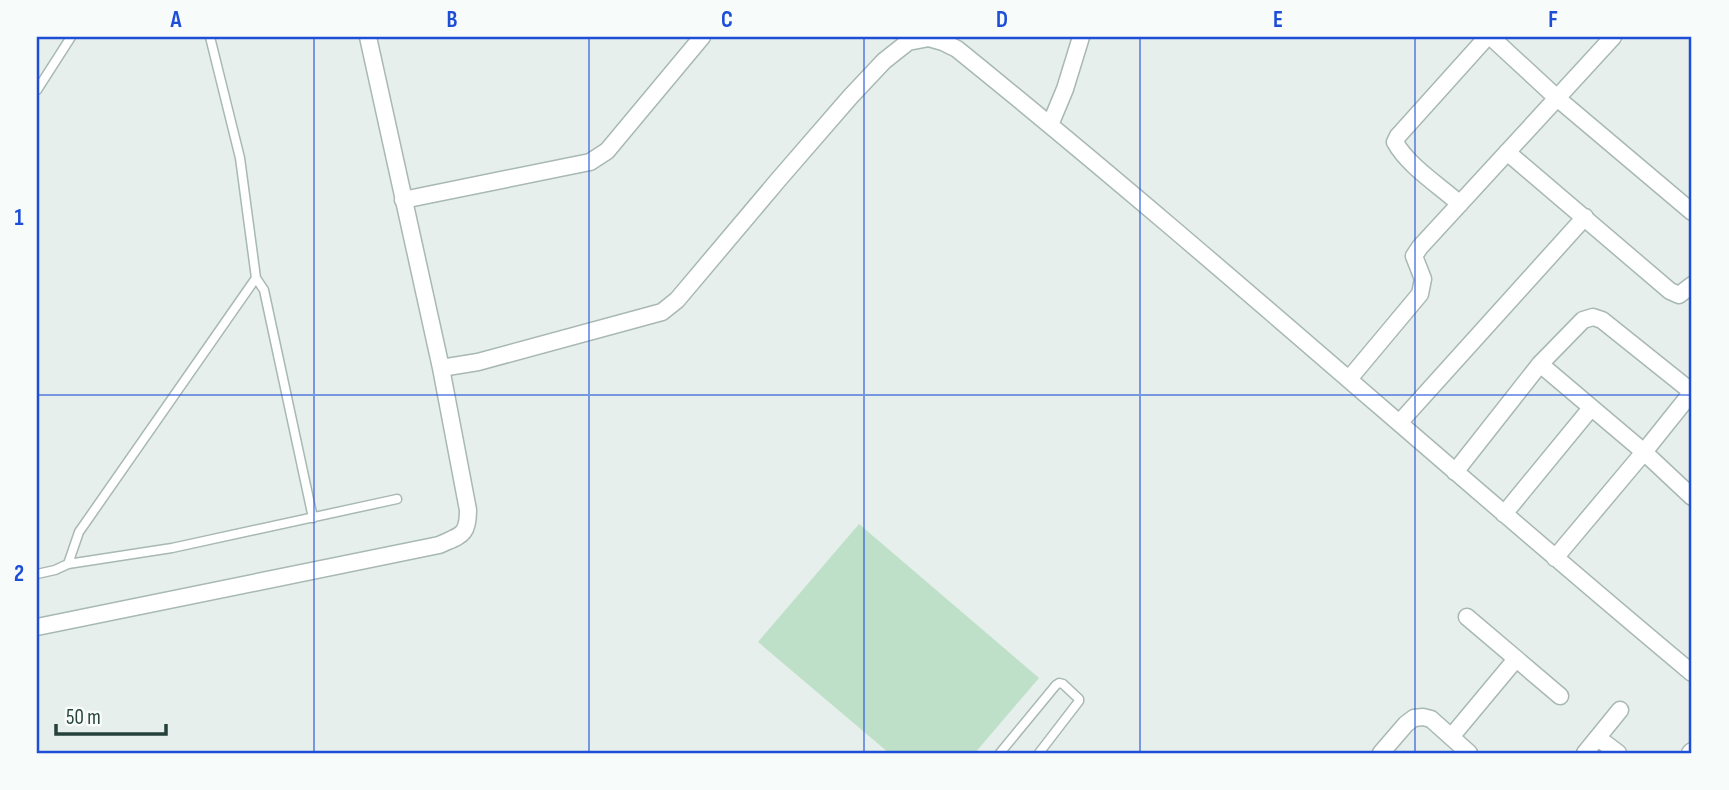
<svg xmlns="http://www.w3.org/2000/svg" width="1729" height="790" viewBox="0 0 1729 790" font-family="'Sofia Sans Condensed',sans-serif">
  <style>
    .green { fill: #bfe0c8 }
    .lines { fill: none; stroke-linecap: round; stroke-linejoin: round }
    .lane-casing { stroke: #a8b8b2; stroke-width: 11 }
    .street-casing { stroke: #a8b8b2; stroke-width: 19 }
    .lane { stroke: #fff; stroke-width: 8 }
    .street { stroke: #fff; stroke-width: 16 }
    .grid { fill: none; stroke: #1d4ed8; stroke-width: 2; stroke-opacity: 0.55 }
    .neatline { fill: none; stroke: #1d4ed8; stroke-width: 2.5 }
    .grid-label { font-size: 23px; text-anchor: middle; font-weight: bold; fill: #1d4ed8 }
  </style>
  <rect width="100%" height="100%" fill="#e6efeb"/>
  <!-- green -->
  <path class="green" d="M859 524 1039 678 975 753H889L758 642Z"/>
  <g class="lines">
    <!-- lane casing -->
    <g class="lane-casing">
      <path id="lane" d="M210 37 240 158 256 278 264 290 313 518
        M37 90 71 37
        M68 564 79 532 256 278
        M37 574 55 570 68 564 172 548 397 499
        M1000 753 1056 685 1059 683 1063 684 1079 699V701L1039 753"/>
    </g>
    <!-- street casing -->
    <g class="street-casing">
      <path id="street" d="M1613 37 1557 98 1692 212
        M1050 125 1065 89 1081 37
        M1507 152 1670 291 1679 295 1692 285
        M403 200 590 162 607 151 702 37
        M1460 204C1440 186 1408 166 1395 142L1398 136 1487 37
        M1540 364 1644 452 1692 497
        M441 368 478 362 662 312 677 300 779 179 851 96 884 61 908 42 929 38 943 42 957 49C1207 251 1445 467 1692 673
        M1349 379 1420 294 1423 279 1414 256 1420 247 1557 98 1491 37
        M1400 422 1585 217
        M1455 472 1540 364 1583 320 1593 317 1602 320 1692 392
        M1504 514 1591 408
        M1555 558 1644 452 1692 392
        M1467 617 1560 696
        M37 627 439 545C461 535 468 536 468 510L441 368 368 37
        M1451 737 1516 659
        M1598 738 1618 753
        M1381 753 1406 724 1414 718 1423 717 1431 719 1469 753
        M1585 753 1620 710
        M1690 753 1692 751"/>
    </g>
    <!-- lane -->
    <use href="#lane" class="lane"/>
    <!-- street -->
    <use href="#street" class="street"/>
  </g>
  <!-- grid -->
  <path class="grid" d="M314 37V753M589 37V753M864 37V753M1140 37V753M1415 37V753M37 395H1692"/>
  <!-- border -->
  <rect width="1729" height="790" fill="none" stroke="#f7fbf9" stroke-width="77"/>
  <!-- scale -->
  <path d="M56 724v10h110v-10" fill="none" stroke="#24423a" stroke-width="3.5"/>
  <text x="66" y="724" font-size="21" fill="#24423a" stroke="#f7fbf9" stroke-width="5" paint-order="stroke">50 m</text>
  <rect x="38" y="38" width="1652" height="714" class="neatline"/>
  <g class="grid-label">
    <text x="176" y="27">A</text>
    <text x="452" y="27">B</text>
    <text x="727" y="27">C</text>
    <text x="1002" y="27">D</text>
    <text x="1278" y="27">E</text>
    <text x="1553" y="27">F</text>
    <text x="19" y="225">1</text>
    <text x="19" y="581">2</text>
  </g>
</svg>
